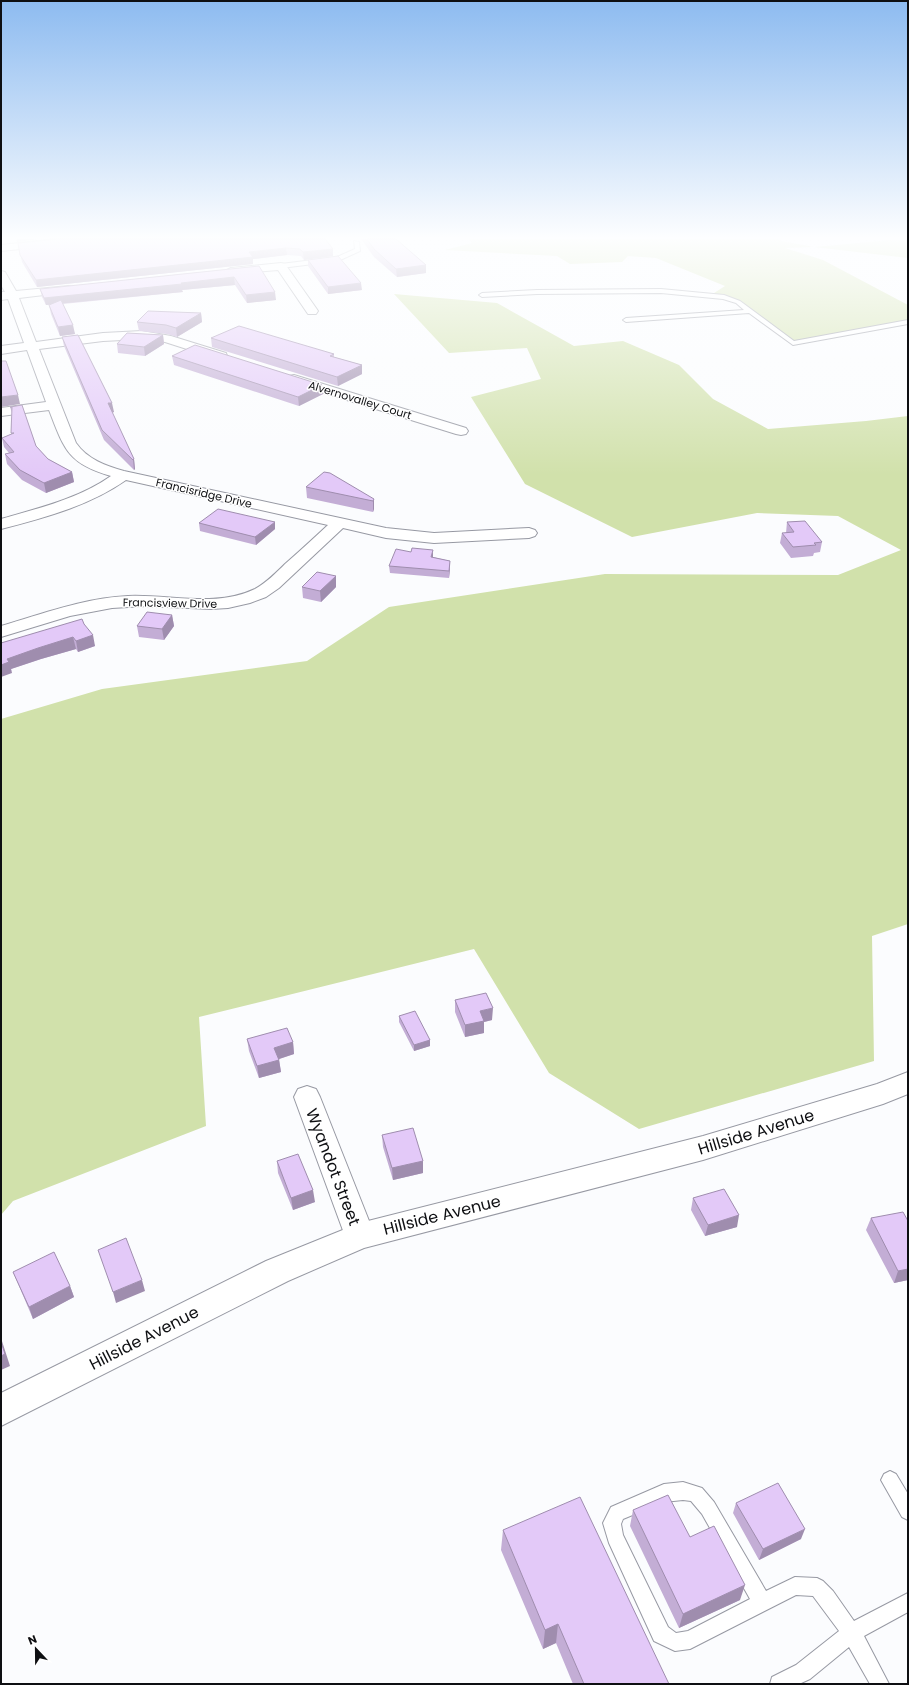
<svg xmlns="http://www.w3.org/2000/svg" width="909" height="1685" viewBox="0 0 909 1685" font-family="Poppins,sans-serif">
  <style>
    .green { fill: #d1e1ab }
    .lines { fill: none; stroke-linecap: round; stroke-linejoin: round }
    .service-casing { stroke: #9799a3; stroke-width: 2 }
    .minor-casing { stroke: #9799a3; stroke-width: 2 }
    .tertiary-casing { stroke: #9799a3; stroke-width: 2 }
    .service { fill: #fff; fill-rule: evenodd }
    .minor { fill: #fff; fill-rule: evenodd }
    .tertiary { fill: #fff; fill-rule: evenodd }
    .wall { fill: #c3add5 }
    .shaded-wall { fill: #9f8dae }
    .building { fill: #e3c9f8; stroke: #9f8dae }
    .labels { text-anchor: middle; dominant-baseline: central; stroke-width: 3; stroke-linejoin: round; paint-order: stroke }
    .far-street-label { font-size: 11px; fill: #0e0f12; stroke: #fff }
    .near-street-label { font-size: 16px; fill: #0e0f12; stroke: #fff }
  </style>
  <rect width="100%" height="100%" fill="#fbfcfe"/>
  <!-- green -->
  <path class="green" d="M469 239H780L781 241 814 247 891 240 908 241V258L814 247 785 248 823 260 908 305V322L793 343 738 302 711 295 725 286 656 258 628 256 622 262 570 264 557 256 445 250 472 243Z
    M394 294 497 303 574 346 623 341 679 365 713 399 768 429 866 421 908 416V924L872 936 874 1061 639 1129 549 1073 474 949 199 1017 206 1126 13 1201 1 1215V719L102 689 307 661 389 607 605 574 838 575 901 550 838 516 757 513 632 537 525 484 471 397 541 379 527 348 449 353Z"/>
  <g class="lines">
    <!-- service casing -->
    <g class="service-casing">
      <path id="service" d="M354 241 359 242 360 251 338 261 281 268 278 266 281 264 337 257 355 249Z
        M661 289 724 295 740 301 794 341 908 320V324L793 345 749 313 626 322 623 320 626 318 744 310 736 303 723 299 661 293 537 294 482 297 479 295 482 293 537 290Z
        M890 1471 896 1474 908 1494V1520L902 1517 881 1480 884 1474Z
        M683 1482 702 1488 714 1502 766 1591 795 1577 817 1578 823 1581 833 1591 854 1621 908 1593V1612L864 1636 889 1684H870L849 1647 810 1679 799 1684H770L772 1677 796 1665 839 1631 813 1596 796 1595 690 1649 675 1651 654 1641 609 1543 603 1523 611 1507 664 1484ZM683 1500 691 1501 702 1514 750 1599 688 1631 676 1633 668 1627 623 1535 621 1524 623 1519 664 1502Z"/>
    </g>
    <!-- minor casing -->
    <g class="minor-casing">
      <path id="minor" d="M55 239H94L89 242 1 251V245Z
        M281 263 285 264 316 308 318 311 316 314H308L278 270 231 274 225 271 231 268Z
        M1 271 5 272 16 291 69 286 73 287 75 289 73 291 69 292 19 298 36 342 103 333 142 331 171 336 226 353 227 356 226 359 221 360 165 342 142 339 103 341 39 349 76 443C87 459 106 466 124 471L386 528 434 533 529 528 535 530 537 533 535 536 529 538 434 543 386 538 343 528 279 588 266 597 250 603 228 608 211 609 145 606 112 608 70 616 1 637V626C42 614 84 598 128 596 170 594 215 608 255 589 266 583 276 573 285 564 300 551 314 538 328 525L126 480C89 506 44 518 1 529V519C39 508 78 499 111 476 68 464 64 449 49 410L1 416V408L46 402 27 350 1 354V346L24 343 8 299 1 300V292H5L1 285Z
        M294 375 466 428 468 431 466 434 461 435 456 434 289 382 287 379 289 376Z
        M307 1086 316 1089 320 1097 375 1236 370 1245 360 1249 350 1245 345 1236 294 1097 298 1089Z"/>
    </g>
    <!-- tertiary casing -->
    <g class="tertiary-casing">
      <path id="tertiary" d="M908 1072V1094L883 1104 703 1160 364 1248 288 1281 1 1426V1393L266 1261 360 1223 703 1136 877 1084Z"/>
    </g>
    <!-- service -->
    <use href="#service" class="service"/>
    <!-- minor -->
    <use href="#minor" class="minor"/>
    <!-- tertiary -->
    <use href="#tertiary" class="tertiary"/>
  </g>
  <!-- wall -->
  <path class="wall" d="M325 239 333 256 304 260 301 256 287 255 253 259V264L37 287 22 262 18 243Z
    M361 239H396L426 265V273L397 277 374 257Z
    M308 260 362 290 328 294 308 266Z
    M259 266 276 300 247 303 235 285 182 290 183 292 63 304 75 334 60 336 51 314 49 305H50H46L42 297 40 289Z
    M201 313 202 322 177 337 167 334 139 331 137 322Z
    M163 335 164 344 145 356 118 353 117 344Z
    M62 337 114 412 112 413 134 459 135 469 134 470 104 440 64 346Z
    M211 338 334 354V357L362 365V374L338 386 212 347Z
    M172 356 322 385 323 394 299 406 174 365Z
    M22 405 36 446 48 459 72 472 74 482 46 493 22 480 7 464 5 454 9 453 4 447 2 438 11 434 12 413 10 407Z
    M306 487 374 499V509L373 512 307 498Z
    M787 522 822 542 820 552 814 553 813 556 791 558 780 543 782 533H786Z
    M199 523 275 529 256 545 200 531Z
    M433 557 450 561V568L449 578 390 573 389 566Z
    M336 576V587L321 602 303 598 302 587Z
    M172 615 174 626 164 640 139 637 137 626Z
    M84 624 95 646 78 652 76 649 41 659 11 669 12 673 1 643Z
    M455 1000 492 1020 484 1022V1033L465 1037 455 1012Z
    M399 1016 430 1040V1046L414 1051 399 1022Z
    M247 1039 293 1042 294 1054 279 1059 281 1072 259 1078 249 1051Z
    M382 1135 423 1161V1173L393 1180 383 1147Z
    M277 1161 315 1202 293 1210 278 1173Z
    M693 1198 737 1227 705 1236 691 1210Z
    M871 1218 908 1221V1280L894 1283 866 1230Z
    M13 1272 70 1286 74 1297 33 1319Z
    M736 1503 801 1539 759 1560 733 1513Z
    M633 1510 690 1537 740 1600 679 1628 630 1526Z
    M503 1530 669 1684H573L556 1643 543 1649 501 1550Z"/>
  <!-- shaded-wall -->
  <path class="shaded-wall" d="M17 239H39L17 242Z
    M286 248 287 255 253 259V264L37 287 36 280 249 252Z
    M333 249V256L304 260 303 252Z
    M426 265V273L397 277 396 269Z
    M234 277 235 285 182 290 183 292 46 305 44 298Z
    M361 283 362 290 328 294V287Z
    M275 292 276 300 247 303 246 295Z
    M201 313 202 322 177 337 176 328Z
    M73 325 75 334 60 336 58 327Z
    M163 335 164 344 145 356 144 347Z
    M362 365V374L338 386 337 377Z
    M322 385 323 394 299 406 298 397Z
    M18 395 20 404 1 407V397Z
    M108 403H112L114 412 110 413Z
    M134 459 135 469 134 470 133 460Z
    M72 472 74 482 46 493 44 483Z
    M374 499V509L373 512V501Z
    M275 522V529L256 545 255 537Z
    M433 550V557H431Z
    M450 561V568L449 578V571Z
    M336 576V587L321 602 320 591Z
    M172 615 174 626 164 640 162 629Z
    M93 635 95 646 78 652 76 641Z
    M73 637 76 649 41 659 11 669 12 673 1 677V665L7 659 38 648Z
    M493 1008 492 1020 484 1022V1033L465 1037V1025L480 1011Z
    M430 1040V1046L414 1051V1045Z
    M293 1042 294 1054 276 1060 274 1048Z
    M279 1060 281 1072 259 1078 257 1066Z
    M423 1161V1173L393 1180 392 1168Z
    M313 1190 315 1202 293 1210 291 1198Z
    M739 1215 737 1227 705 1236 708 1225Z
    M908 1269V1280L894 1283 898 1271Z
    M142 1280 145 1291 116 1303 113 1292Z
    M70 1286 74 1297 33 1319 29 1307Z
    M1 1338 10 1366 1 1370Z
    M805 1529 801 1539 759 1560 763 1549Z
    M745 1585 740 1600 679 1628 683 1614Z
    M558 1624 556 1643 543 1649 545 1630Z"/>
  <!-- building -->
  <path class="building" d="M58 239H325L333 249 303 252 300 249 286 248 249 252 253 257 36 280 20 255 18 243Z
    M367 239H396L426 265 396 269 374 249Z
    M338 256 361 283 328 287 308 260Z
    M259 266 275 292 246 295 234 277 181 283 182 284 44 298 40 289Z
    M61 300 73 325 58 327 49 305Z
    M148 311 201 313 176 328 166 325 137 322Z
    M239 326 334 354 330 356 362 365 337 377 211 338Z
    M127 333 163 335 144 347 117 344Z
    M78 335 112 403H108L134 459 133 460 102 430 62 337Z
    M195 345 322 385 298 397 172 356Z
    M1 361H6L18 395 1 397Z
    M22 405 36 446 48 459 72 472 44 483 20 470 5 454 14 452 2 438 14 433H11L12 407H10Z
    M324 472 330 473 374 499 373 501 306 487Z
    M218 509 275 522 255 537 199 523Z
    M805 521 822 542 814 543 816 545 793 547 782 533 794 532 787 522Z
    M412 548 433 550 431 557 450 561 449 571 389 566 396 549 411 552Z
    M317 572 336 576 320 591 302 587Z
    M147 612 172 615 162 629 137 626Z
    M82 619 84 624 93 635 76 641 73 637 38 648 7 659 9 662 1 665V643Z
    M486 993 493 1008 480 1011 484 1021 465 1025 455 1000Z
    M415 1011 430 1040 414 1045 399 1016Z
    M287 1028 293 1042 274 1048 279 1060 257 1066 247 1039Z
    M413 1128 423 1161 392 1168 382 1135Z
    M298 1154 313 1190 291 1198 277 1161Z
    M724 1189 739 1215 708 1225 693 1198Z
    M903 1212 908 1221V1269L898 1271 871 1218Z
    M126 1238 142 1280 113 1292 98 1250Z
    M54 1252 70 1286 29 1307 13 1272Z
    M1 1342 5 1354 1 1356Z
    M778 1483 805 1529 763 1549 736 1503Z
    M668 1495 690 1537 714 1526 745 1585 683 1614 633 1510Z
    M580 1497 669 1684H584L558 1624 545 1630 503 1530Z"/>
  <!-- sky -->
  <linearGradient id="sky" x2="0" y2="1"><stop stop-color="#8dbbf0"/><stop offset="0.5" stop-color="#fdfeff"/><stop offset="1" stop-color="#fdfeff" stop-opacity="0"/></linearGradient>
  <rect width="909" height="475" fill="url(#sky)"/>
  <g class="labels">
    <!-- far-street labels -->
    <g class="far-street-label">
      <text transform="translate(360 400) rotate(17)">Alvernovalley Court</text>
      <text transform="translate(204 493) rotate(13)">Francisridge Drive</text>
      <text transform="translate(170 603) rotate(1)">Francisview Drive</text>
    </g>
    <!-- near-street labels -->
    <g class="near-street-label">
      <text transform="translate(756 1132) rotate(-17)">Hillside Avenue</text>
      <text transform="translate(333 1167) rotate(69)">Wyandot Street</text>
      <text transform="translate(442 1215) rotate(-14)">Hillside Avenue</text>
      <text transform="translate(144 1338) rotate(-27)">Hillside Avenue</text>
    </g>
  </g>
  <!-- border -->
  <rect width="909" height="1685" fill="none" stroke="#0e0f12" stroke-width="4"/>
  <!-- north arrow -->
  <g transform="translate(36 1649) rotate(338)" stroke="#ffffff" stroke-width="3" paint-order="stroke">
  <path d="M0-3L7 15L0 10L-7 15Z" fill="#0e0f12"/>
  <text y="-6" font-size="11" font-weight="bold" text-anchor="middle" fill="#0e0f12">N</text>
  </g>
</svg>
